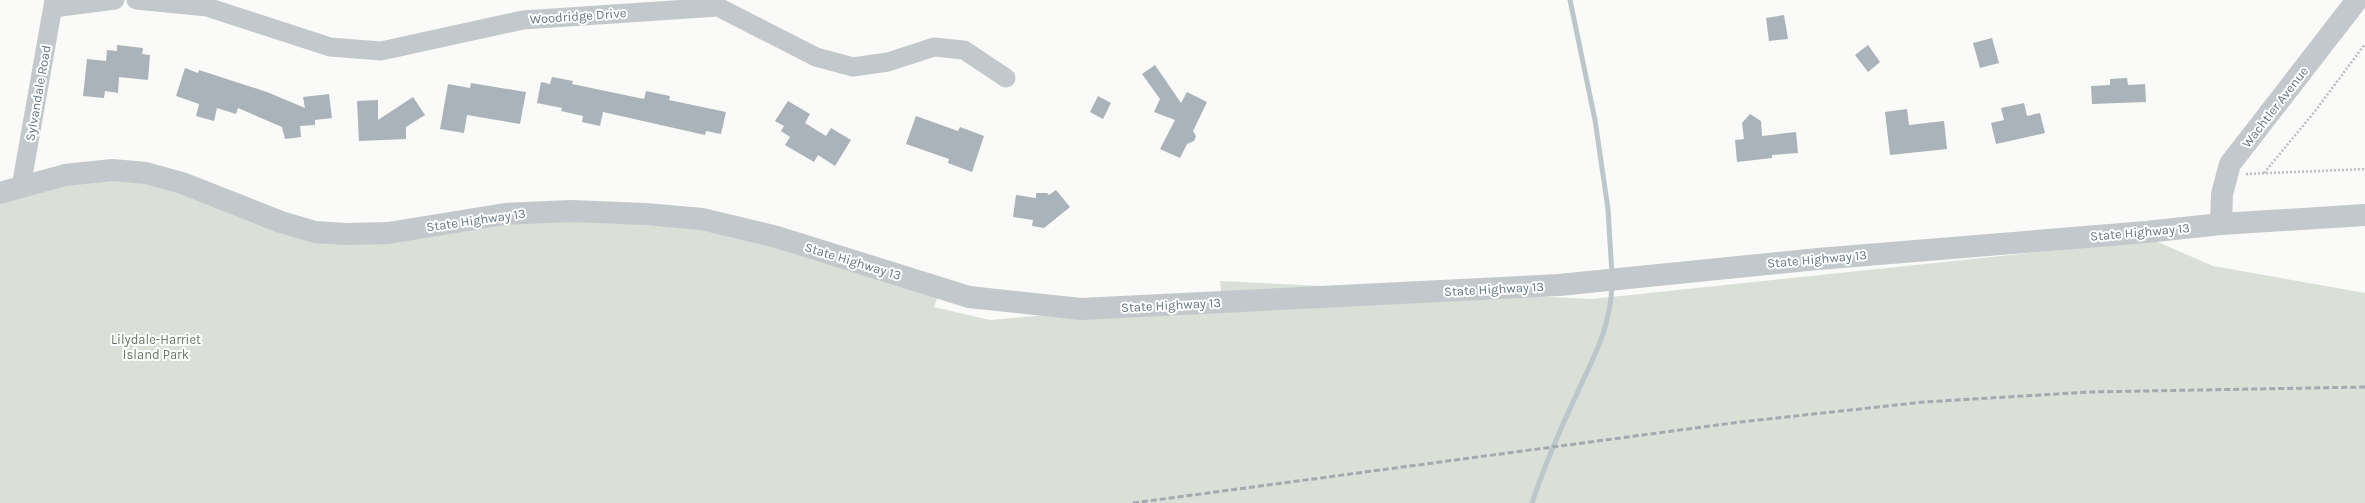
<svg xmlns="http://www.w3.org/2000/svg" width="2365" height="503" viewBox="0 0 2365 503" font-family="Karla,sans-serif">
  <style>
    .green { fill: #dadfd7 }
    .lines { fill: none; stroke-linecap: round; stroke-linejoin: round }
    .stream { stroke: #bbc7cb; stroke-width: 5 }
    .building { fill: #aab3b9 }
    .path { stroke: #bbbfc2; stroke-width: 2.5; stroke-dasharray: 2 2; stroke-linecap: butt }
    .minor { stroke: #c3c8cc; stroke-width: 19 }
    .tertiary { stroke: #c3c8cc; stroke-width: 22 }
    .rail { stroke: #a2aab0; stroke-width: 3; stroke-dasharray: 6 3; stroke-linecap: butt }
    .labels { text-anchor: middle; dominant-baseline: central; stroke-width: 4; stroke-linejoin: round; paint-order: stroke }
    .street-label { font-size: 13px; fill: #657683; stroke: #fff }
    .park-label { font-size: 13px; fill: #687a64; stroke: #fff }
  </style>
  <rect width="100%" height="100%" fill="#fafaf8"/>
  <!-- green -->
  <path class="green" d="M115 167 334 242 590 210 765 232 943 282 934 307 990 320 1222 300 1220 281 1592 299 2153 240 2213 266 2365 293V503H0V188Z"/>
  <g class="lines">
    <!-- stream -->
    <path class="stream" d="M1570 0 1595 120 1608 209 1612 275
      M1532 503C1544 467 1559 432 1575 398 1593 357 1610 331 1612 285"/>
  </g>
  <!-- building -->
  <path class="building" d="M1784 15 1788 39 1769 41 1766 18Z
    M1992 38 1999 63 1980 68 1973 43Z
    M117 45 143 48 142 54 150 55 148 80 119 77 118 93 105 91 104 98 83 96 87 59 106 61 107 50 117 51Z
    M1868 45 1880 62 1868 72 1855 55Z
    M1155 65 1181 103 1187 92 1207 102 1193 131 1196 136 1194 141 1187 144 1180 158 1160 149 1175 120 1154 112 1160 99 1142 74Z
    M185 68 198 73 199 70 267 92 305 108 303 97 329 94 332 118 315 120V125L300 126 301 137 285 139 282 127 238 108 236 114 217 108 214 121 196 116 199 104 176 96Z
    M552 77 573 81 572 84 644 99 646 91 670 96 669 100 726 112 721 134 706 131 705 135 603 112 600 126 582 122 583 116 561 111 562 108 537 103 541 82 550 84Z
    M2127 78 2128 85 2145 84 2146 102 2092 104 2091 86 2110 85V79Z
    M471 83 526 92 520 124 467 115 464 133 440 129 448 84 470 88Z
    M1098 96 1111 103 1103 119 1090 112Z
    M413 97 425 115 406 127V139L359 141 357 101 378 100V120Z
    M788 101 810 114 805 123 826 136 831 128 851 140 835 166 818 155 814 162 785 145 790 137 781 131 784 126 775 121Z
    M2024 103 2027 116 2040 113 2045 133 1996 144 1991 123 2004 120 2001 108Z
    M1907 109 1909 125 1944 121 1947 149 1890 155 1885 112Z
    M1750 114 1761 121 1762 136 1796 132 1798 153 1772 155V158L1737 162 1735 140 1744 139 1742 123Z
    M916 116 958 131 960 127 984 136 972 172 948 163 949 159 906 144Z
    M1056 190 1070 207 1044 228 1032 226 1033 220 1013 217 1016 195 1036 198V193H1047L1049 195Z"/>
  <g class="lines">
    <!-- path -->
    <path class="path" d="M2264 173 2316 110 2365 44
      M2246 174 2365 169"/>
    <!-- minor -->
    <path class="minor" d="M136 0 207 7 330 47 381 51 523 20 718 7 816 57 853 67 888 62 934 47 964 50 1006 78
      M53 8 115 0
      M21 187 54 0"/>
    <!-- tertiary -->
    <path class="tertiary" d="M0 193 65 175 112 170 146 173 182 183 281 222 315 232 346 234 388 233 505 214 571 211 646 214 702 219 777 237 969 297 1081 309 1559 285 1818 259 2146 232 2221 224 2365 215
      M2221 224 2222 194 2230 164 2357 0"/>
    <!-- rail -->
    <path class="rail" d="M1133 503 1740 422 1924 402 2089 392 2365 387"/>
  </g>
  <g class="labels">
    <!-- street labels -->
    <g class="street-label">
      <text transform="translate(578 16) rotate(-4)">Woodridge Drive</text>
      <text transform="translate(38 93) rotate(-80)">Sylvandale Road</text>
      <text transform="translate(2275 107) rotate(-52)">Wachtler Avenue</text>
      <text transform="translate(476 220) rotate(-8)">State Highway 13</text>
      <text transform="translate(2140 232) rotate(-5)">State Highway 13</text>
      <text transform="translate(1817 259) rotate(-5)">State Highway 13</text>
      <text transform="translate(853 261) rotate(17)">State Highway 13</text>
      <text transform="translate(1494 289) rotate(-3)">State Highway 13</text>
      <text transform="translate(1171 305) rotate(-3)">State Highway 13</text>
    </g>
    <!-- park labels -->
    <g class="park-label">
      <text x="156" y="339">Lilydale-Harriet<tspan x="156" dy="15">Island Park</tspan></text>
    </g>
  </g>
</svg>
